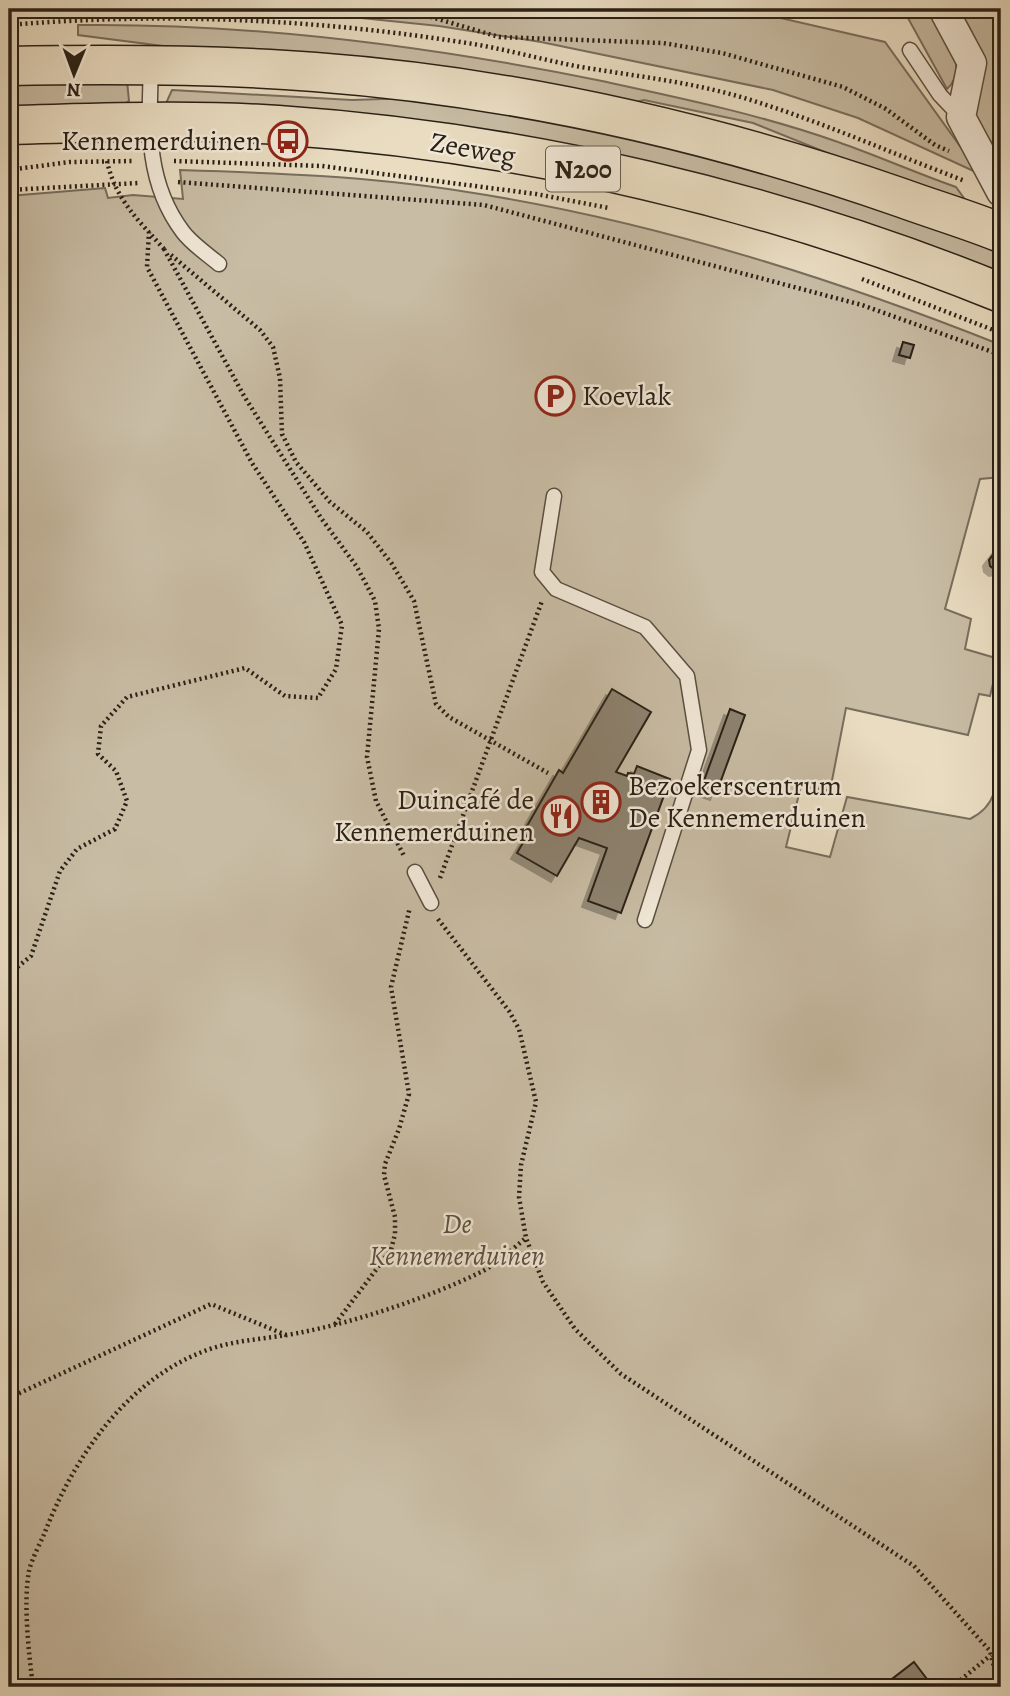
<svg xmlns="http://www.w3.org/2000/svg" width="1010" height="1696" viewBox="0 0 1010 1696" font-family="Alegreya,serif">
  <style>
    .green { fill: #c8bca4; stroke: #786e5d; stroke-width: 2 }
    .building { fill: #8d826f; stroke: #292016; stroke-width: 2; filter: url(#shadow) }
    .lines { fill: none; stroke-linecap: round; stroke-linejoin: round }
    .lane-casing { stroke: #594f41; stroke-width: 17 }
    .street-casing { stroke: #594f41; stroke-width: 31 }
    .primary-casing { stroke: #292016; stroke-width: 41 }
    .path { stroke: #292016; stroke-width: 4.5; stroke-dasharray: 2 3.5; stroke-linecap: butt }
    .lane { stroke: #f1e8d7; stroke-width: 14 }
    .street { stroke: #f1e8d7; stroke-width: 28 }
    .primary { stroke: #e9dcc1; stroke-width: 38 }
    .labels { text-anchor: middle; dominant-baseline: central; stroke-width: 5; stroke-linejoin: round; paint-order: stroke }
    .shield { fill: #f1e8d7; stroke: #655c50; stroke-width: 2 }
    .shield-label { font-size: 26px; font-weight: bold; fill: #292016 }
    .poi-label { font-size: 28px; fill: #292016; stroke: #f1e8d7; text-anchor: end }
    .street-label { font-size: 28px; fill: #292016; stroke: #f1e8d7 }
    .park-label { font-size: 28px; font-style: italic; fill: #594f41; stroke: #f1e8d7 }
  </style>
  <defs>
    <filter id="shadow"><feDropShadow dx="-6" dy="6" stdDeviation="0" flood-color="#0004"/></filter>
  </defs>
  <rect width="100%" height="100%" fill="#e9dcc1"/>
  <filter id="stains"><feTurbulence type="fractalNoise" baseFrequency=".00286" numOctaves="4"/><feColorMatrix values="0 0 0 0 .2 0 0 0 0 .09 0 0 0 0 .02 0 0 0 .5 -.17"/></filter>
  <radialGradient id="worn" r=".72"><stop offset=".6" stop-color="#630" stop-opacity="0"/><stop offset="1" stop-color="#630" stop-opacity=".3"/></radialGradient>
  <!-- green -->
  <path class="green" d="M274 9H741L885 42 980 174 858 118 773 90 541 42 439 26Z
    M903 9H935C944 31 970 69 947 89Z
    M958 9H1001V156L967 108C978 63 987 50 958 9Z
    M78 25C254 23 430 46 602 81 681 98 762 115 838 142 878 156 916 173 956 187L966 201 887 177 753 123 644 100 622 105 78 35Z
    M9 80 127 81 129 101 124 104 9 107Z
    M172 90 352 100 415 98 671 142 1001 246V282L864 226 169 109 167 101Z
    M180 170C274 173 367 176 461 191 646 219 828 276 1001 345V477L980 479 945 609 971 619 965 649 999 659 990 696 979 694 968 735 846 708 830 791 801 786 786 847 830 857 847 797 970 819C1010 799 990 763 1001 726V1687H9V196L105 188 108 198 133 195 183 199Z"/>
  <!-- building -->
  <path class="building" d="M903 342 914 345 910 358 899 355Z
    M998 548 1001 550V569L995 570 990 566 989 560Z
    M612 689 651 712 616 772 627 776 628 773 634 774 637 766 670 779 621 913 588 901 607 848 579 838 557 876 517 853 531 829 527 826 559 770 563 773Z
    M730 709 745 715 716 794 701 789Z
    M914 1662 930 1683 924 1687H899L892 1679Z"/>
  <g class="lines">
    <!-- lane casing -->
    <g class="lane-casing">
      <path id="lane" d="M910 50 940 95 961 117
        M151 66C149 125 145 182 183 232 192 244 207 254 219 264
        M554 496 542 572 556 589 645 627 687 676 699 750 645 920
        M415 872 431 903"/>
    </g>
    <!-- street casing -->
    <g class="street-casing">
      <path id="street" d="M943 9 972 63 961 117 1001 192"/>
    </g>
    <!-- primary casing -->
    <g class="primary-casing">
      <path id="primary" d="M9 66C111 64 213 64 315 72 514 87 713 132 902 198 935 210 969 220 1001 233
        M9 125C99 123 188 119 278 125 525 142 772 200 1001 293"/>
    </g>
    <!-- path -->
    <path class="path" d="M404 9 499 37 663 43 722 53 843 87 886 109 935 145 949 151
      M9 25C162 12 316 19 467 43 506 49 543 60 581 67 641 77 700 83 757 102 827 124 896 155 965 181
      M107 161C115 199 139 221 164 249
      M174 161 322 166 536 194 609 208
      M9 170 70 162 133 161
      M178 182 484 205 862 305 1001 355
      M9 190 138 183
      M164 249 244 396 321 518 357 567 375 601 379 629 367 757 376 801 404 856
      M171 255 260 330 273 347 280 378 282 434 296 462 330 502 367 532 392 564 414 601 436 704 449 717 548 773
      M862 279 1001 333
      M440 878 542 601
      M438 919 509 1011 519 1029 536 1102 521 1165 519 1197 526 1238 543 1282 575 1329 621 1374 914 1566 990 1651 999 1687
      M9 974 31 956 60 871 77 849 115 829 127 801 116 771 98 754 101 726 127 697 245 668 285 696 318 698 336 669 342 625 304 542 252 463 147 267 149 232
      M335 1324 391 1250 395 1234V1217L384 1175 385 1164 399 1129 409 1094 391 987 410 907
      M9 1398 211 1304 286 1335
      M33 1687C29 1655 23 1603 29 1571 32 1558 40 1544 45 1532 75 1455 129 1377 210 1349 240 1339 268 1339 298 1333 356 1322 427 1298 479 1273 496 1265 511 1250 526 1238
      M952 1687 991 1655"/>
    <!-- lane -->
    <use href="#lane" class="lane"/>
    <!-- street -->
    <use href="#street" class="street"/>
    <!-- primary -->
    <use href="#primary" class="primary"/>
  </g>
  <!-- icons -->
  <defs>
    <g id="bus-ring" transform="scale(2.0125)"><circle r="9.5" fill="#f1e8d7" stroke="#8f2418" stroke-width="1.5"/><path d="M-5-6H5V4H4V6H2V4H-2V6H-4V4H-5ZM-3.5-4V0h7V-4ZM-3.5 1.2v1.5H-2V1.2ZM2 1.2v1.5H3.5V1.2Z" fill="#8f2418"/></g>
    <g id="parking-ring" transform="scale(2.0125)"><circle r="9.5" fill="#f1e8d7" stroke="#8f2418" stroke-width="1.5"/><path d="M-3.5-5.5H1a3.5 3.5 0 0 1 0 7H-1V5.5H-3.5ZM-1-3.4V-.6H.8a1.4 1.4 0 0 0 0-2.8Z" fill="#8f2418"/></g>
    <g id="building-ring" transform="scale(2.0125)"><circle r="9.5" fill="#f1e8d7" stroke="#8f2418" stroke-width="1.5"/><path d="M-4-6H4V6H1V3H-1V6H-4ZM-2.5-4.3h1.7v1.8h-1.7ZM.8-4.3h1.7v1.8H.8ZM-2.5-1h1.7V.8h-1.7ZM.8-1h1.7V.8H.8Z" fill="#8f2418"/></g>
    <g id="restaurant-ring" transform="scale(2.0125)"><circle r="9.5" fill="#f1e8d7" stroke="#8f2418" stroke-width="1.5"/><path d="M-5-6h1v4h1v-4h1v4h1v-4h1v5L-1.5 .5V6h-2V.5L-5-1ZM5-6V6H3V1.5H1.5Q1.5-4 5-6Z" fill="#8f2418"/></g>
  </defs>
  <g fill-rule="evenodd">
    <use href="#bus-ring" x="288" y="141"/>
    <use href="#parking-ring" x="555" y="396"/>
    <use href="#building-ring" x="601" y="802"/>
    <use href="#restaurant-ring" x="561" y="816"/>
  </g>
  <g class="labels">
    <!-- shield labels -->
    <rect class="shield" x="546" y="146.5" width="74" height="45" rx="5"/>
    <g class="shield-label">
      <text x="583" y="169">N200</text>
    </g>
    <!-- poi labels -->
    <g class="poi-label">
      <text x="261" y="141">Kennemerduinen</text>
      <text x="582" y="396" text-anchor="start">Koevlak</text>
      <text x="628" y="786" text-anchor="start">Bezoekerscentrum<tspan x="628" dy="32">De Kennemerduinen</tspan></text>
      <text x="534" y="800">Duincafé de<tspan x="534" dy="32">Kennemerduinen</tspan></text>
    </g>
    <!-- street labels -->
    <g class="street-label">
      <text transform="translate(473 149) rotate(10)">Zeeweg</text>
    </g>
    <!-- park labels -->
    <g class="park-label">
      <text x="457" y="1224">De<tspan x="457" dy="32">Kennemerduinen</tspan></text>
    </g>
  </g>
  <!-- margin -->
  <rect width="1010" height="1696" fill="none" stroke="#e9dcc1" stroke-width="35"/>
  <rect x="10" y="10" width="989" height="1675" fill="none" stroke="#292016" stroke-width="3.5"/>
  <rect x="18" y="18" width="975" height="1661" fill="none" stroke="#292016" stroke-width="2"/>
  <!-- north arrow -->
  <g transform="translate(74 74) rotate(181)" stroke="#f1e8d7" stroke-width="5" paint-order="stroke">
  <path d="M0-5L12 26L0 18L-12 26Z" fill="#292016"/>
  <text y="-10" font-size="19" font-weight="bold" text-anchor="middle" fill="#292016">N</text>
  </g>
  <rect width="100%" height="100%" filter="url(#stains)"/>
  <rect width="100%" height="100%" fill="url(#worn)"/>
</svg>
